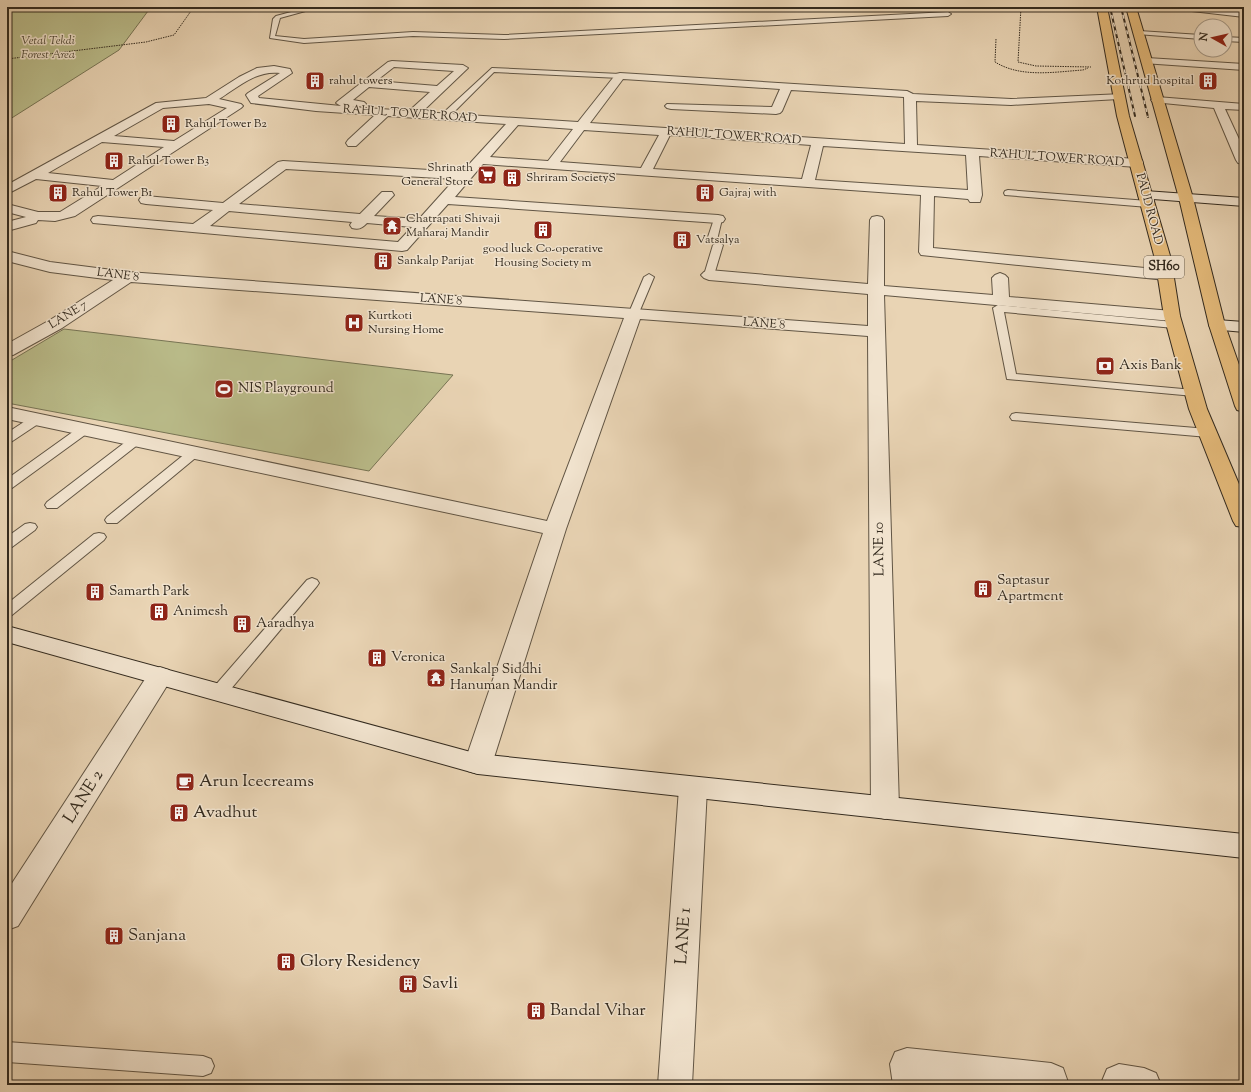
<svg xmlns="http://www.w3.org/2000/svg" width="1251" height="1092" viewBox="0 0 1251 1092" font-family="'Sorts Mill Goudy',serif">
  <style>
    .green { fill: #babc8a; stroke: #777454 }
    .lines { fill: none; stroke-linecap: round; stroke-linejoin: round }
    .lane-casing { stroke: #615544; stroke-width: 2 }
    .street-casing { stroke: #615544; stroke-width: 2 }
    .secondary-casing { stroke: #342b1f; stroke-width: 2 }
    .primary-casing { stroke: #342b1f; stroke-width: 2 }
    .path { stroke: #342b1f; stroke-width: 1; stroke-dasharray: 1.5 1; stroke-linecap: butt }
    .lane { fill: #f1e3ce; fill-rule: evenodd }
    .street { fill: #f1e3ce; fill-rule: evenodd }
    .secondary { fill: #f1e3ce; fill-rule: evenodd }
    .primary { fill: #e4ba7a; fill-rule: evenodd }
    .rail-casing { stroke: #342b1f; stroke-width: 2 }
    .rail { stroke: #f1e3ce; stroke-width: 1.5; stroke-dasharray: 4; stroke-linecap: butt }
    .labels { text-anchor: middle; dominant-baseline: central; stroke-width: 3; stroke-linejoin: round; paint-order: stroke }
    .far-park-label { font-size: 12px; font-style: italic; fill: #4f4834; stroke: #f1e3ce }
    .far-poi-label { font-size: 12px; fill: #342b1f; stroke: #f1e3ce; text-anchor: start }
    .far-street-label { font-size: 12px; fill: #342b1f; stroke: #f1e3ce }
    .shield { fill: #f1e3ce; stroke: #6d6254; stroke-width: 1 }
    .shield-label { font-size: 13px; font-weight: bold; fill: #342b1f }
    .poi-label { font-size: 14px; fill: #342b1f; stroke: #f1e3ce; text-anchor: start }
    .street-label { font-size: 14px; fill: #342b1f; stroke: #f1e3ce }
    .near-poi-label { font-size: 17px; fill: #342b1f; stroke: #f1e3ce; text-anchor: start }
    .near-street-label { font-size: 17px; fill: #342b1f; stroke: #f1e3ce }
  </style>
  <rect width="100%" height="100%" fill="#e9d4b4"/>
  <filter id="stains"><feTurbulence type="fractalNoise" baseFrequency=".005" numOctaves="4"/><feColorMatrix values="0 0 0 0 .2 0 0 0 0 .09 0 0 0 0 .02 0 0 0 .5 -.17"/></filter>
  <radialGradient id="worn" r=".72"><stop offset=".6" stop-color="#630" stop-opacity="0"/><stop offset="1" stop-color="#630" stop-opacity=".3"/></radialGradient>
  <!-- green -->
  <path class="green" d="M7 7H151L119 50 7 121Z
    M64 329 453 375 369 471 7 403V363Z"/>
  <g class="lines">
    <!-- lane casing -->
    <g class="lane-casing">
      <path id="lane" d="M310 7H320L280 18 275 36 304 39 413 32 504 35 948 12 951 14 948 16 504 39 413 36 304 43 270 38 273 19 276 16Z
        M1139 31 1201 35V39L1137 34V32Z
        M1225 37 1244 38V42L1225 41Z
        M492 68 620 74 623 76 620 78 494 72 447 119H441V115Z
        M1008 190 1148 201 1152 204 1148 207 1005 195 1004 193 1005 191Z
        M718 216 722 219 717 240 715 242H709L707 240 714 219Z
        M718 242 723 245 714 275 709 278 706 277 704 275 713 245Z
        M649 274 654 277 638 315 637 317H629L628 315 644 277Z
        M998 305 1174 322 1179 325 1174 328 1004 312 1016 374 1194 390 1198 391 1200 393 1198 395 1194 396 1007 379 993 308Z
        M1016 413 1208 429 1212 430 1214 433 1212 436 1208 437 1012 420 1010 417 1012 414Z
        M37 415 41 416 43 419 41 422 11 442 7 443V433L33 416Z
        M85 425 89 426 91 429 89 432 12 488 7 489V479L81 426Z
        M136 436 140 437 142 440 140 443 57 508H47L45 505 47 502 132 437Z
        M195 448 199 449 201 452 199 455 117 523H107L105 520 107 517 191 449Z
        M30 523 35 524 37 527 35 530 12 547 7 548V537L25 524Z
        M99 533 104 534 106 537 104 540 12 615 7 617V604L94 534Z
        M312 578 317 580 319 583 317 586 225 696 219 698 213 696 211 692 213 688 307 580Z
        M7 1042 203 1056 211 1059 214 1066 211 1073 203 1076 7 1062Z"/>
    </g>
    <!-- street casing -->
    <g class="street-casing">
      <path id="street" d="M1178 7H1207L1244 11V17L1183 10Z
        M1147 58 1244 64V70L1143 63 1142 61 1143 59Z
        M392 61 463 65 468 68 422 112 578 122 616 74 620 73 907 91 913 94 1011 99 1123 94 1125 96 1119 99 1011 105 916 101 917 145 1137 159 1142 160 1143 163 1142 166 1137 167 979 156 982 195 980 202H970L968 199 934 196 933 248 1166 270 1171 272 1174 275 1171 278 1166 280 921 255 919 252 921 195 483 164 455 197 718 215 723 216 725 219 723 222 718 223 448 204 407 250 402 251 93 223 91 220 93 217 98 216 193 224 213 210 146 204 141 203 139 200 141 197 146 196 223 203 278 162 283 161 462 172 506 124 388 116 356 146H348L346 143 348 140 375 115 316 111 251 103 246 95 248 93 280 73C256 70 238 87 219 99L241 104 243 106 241 108 75 216 55 221 38 220 36 223 7 231V222L26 217 7 212V204L38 212H60L102 186 36 179 7 194V185L156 103 206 98 239 77 257 68 274 66 290 69 292 73 258 96 259 98 341 106 336 103 338 101 388 62ZM394 67 454 71 437 86 376 81ZM623 79 780 89 772 107 667 104 665 106 667 108 671 109 776 114 780 113 782 111 791 90 904 97 905 144 590 123ZM369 87 430 92 409 111 352 107 364 106 366 104 364 102 353 100ZM209 104 227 108 174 141 114 136 163 108ZM518 125 573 129 548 161 490 157ZM584 130 659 135 641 168 560 162ZM670 135 811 145 802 179 653 169ZM102 142 164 147 113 180 48 173ZM823 146 966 155 968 190 815 180ZM286 169 455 179 419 219 374 216 394 195 392 192H382L360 214 239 204ZM229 211 352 222 350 225 352 228C359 230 362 228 367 223L412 227 398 242 210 226Z
        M1157 97 1244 104V110L1225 109 1244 150V164L1238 163 1236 160 1214 108 1153 102 1151 100Z
        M877 216 882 217 884 220V286L993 295 992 278 995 275 1000 273 1005 275 1008 278 1009 297 1172 311 1178 313 1180 316 1178 319 1172 321 884 295 899 808 895 816 885 819 875 816 871 808 868 336 640 319 566 529 492 764 488 771 478 774 468 771 464 764 543 533 7 419V407L547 521 624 318 131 282 62 328 13 355 7 356V344L50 320 113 280 50 272 7 261V251L50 262 128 272 868 326V294L709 280 704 278 701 275 704 272 709 270 868 284 870 220 872 217Z
        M160 667 169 670 173 676 18 926 7 930V891L151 670Z
        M693 777 703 781 707 788 692 1085H658L679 788 683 781Z
        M907 1048 1051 1063 1063 1068 1069 1085H949L927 1083V1085H893L890 1064 895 1052Z
        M1119 1064 1144 1068 1156 1073 1161 1085H1103L1102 1081 1107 1069Z"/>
    </g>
    <!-- secondary casing -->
    <g class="secondary-casing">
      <path id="secondary" d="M1145 191 1244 198V206L1140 198 1138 195 1140 192Z
        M1217 320 1244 322V332L1211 329 1209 325 1211 321Z
        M7 626 478 754 1244 834V858L478 774 7 642Z"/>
    </g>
    <!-- primary casing -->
    <g class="primary-casing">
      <path id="primary" d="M1097 7H1107L1129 116 1171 259 1180 316 1207 409 1244 496V527L1236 526 1233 521 1189 409 1164 316 1155 259 1117 116Z
        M1126 7H1136L1193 198 1225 325 1244 379V412L1237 410 1235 406 1209 325 1179 198Z"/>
    </g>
    <!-- path -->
    <path class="path" d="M1021 7 1018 62 1036 66 1091 67
      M996 39 995 62C1021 78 1054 72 1083 70L1088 68
      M7 59 146 42 174 35 191 11 198 7"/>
    <!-- lane -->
    <use href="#lane" class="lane"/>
    <!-- street -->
    <use href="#street" class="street"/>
    <!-- secondary -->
    <use href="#secondary" class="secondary"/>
    <!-- primary -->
    <use href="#primary" class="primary"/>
    <!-- rail casing -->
    <g class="rail-casing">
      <path id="rail" d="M1110 7 1135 116
        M1121 7 1148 117"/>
    </g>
    <!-- rail -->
    <use href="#rail" class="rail"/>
  </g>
  <!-- icons -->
  <defs>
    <g id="building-square" transform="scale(1)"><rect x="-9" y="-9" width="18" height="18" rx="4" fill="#8f2418" stroke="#f1e3ce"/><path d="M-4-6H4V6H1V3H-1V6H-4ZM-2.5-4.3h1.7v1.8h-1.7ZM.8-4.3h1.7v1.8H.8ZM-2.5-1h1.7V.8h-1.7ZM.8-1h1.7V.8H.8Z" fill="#fff"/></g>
    <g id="supermarket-square" transform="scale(1)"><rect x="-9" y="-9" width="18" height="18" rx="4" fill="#8f2418" stroke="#f1e3ce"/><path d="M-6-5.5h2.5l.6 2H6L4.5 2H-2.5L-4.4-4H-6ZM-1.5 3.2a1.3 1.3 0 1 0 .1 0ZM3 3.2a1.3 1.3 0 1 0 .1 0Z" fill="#fff"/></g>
    <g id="temple-square" transform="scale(1)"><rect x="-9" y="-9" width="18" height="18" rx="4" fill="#8f2418" stroke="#f1e3ce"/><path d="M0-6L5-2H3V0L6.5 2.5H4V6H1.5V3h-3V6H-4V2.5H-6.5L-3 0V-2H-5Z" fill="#fff"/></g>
    <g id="hospital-square" transform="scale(1)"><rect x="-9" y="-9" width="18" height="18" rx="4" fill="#8f2418" stroke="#f1e3ce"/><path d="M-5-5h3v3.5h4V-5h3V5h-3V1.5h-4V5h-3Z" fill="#fff"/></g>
    <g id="bank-square" transform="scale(1)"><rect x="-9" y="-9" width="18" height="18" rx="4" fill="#8f2418" stroke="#f1e3ce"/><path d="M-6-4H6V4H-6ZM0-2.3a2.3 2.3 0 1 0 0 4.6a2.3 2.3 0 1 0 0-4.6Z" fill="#fff"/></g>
    <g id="stadium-square" transform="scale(1)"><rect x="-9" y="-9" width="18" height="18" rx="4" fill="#8f2418" stroke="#f1e3ce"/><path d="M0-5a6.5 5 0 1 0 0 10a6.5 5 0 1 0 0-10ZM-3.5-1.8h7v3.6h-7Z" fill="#fff"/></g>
    <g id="cafe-square" transform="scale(1)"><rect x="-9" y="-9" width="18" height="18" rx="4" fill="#8f2418" stroke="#f1e3ce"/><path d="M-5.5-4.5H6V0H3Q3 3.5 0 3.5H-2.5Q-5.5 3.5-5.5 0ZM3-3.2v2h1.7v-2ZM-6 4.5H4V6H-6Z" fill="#fff"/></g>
  </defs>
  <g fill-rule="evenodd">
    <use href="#building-square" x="315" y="81"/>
    <use href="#building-square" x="1208" y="81"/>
    <use href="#building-square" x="171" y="124"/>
    <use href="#building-square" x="114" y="161"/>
    <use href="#supermarket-square" x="487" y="175"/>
    <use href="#building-square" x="512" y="178"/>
    <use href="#building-square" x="58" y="193"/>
    <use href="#building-square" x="705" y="193"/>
    <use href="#temple-square" x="392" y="226"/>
    <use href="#building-square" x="543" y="230"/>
    <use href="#building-square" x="682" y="240"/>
    <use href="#building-square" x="383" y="261"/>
    <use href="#hospital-square" x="354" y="323"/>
    <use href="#bank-square" x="1105" y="366"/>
    <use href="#stadium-square" x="224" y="389"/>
    <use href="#building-square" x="983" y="589"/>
    <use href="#building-square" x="95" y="592"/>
    <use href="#building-square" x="159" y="612"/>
    <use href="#building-square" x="242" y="624"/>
    <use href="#building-square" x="377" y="658"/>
    <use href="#temple-square" x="436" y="678"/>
    <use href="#cafe-square" x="185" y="782"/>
    <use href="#building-square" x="179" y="813"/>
    <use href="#building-square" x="114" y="936"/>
    <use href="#building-square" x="286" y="962"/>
    <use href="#building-square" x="408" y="984"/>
    <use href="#building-square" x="536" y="1011"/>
  </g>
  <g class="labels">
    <!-- far-park labels -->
    <g class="far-park-label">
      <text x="48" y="41">Vetal Tekdi<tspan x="48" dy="14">Forest Area</tspan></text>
    </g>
    <!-- far-poi labels -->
    <g class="far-poi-label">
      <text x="329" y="81">rahul towers</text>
      <text x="1194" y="81" text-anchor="end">Kothrud hospital</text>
      <text x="185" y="124">Rahul Tower B2</text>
      <text x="128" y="161">Rahul Tower B3</text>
      <text x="473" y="168" text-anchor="end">Shrinath<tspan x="473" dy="14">General Store</tspan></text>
      <text x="526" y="178">Shriram SocietyS</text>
      <text x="72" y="193">Rahul Tower B1</text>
      <text x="719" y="193">Gajraj with</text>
      <text x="406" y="219">Chatrapati Shivaji<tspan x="406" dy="14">Maharaj Mandir</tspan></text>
      <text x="696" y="240">Vatsalya</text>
      <text x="543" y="249" text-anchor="middle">good luck Co-operative<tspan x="543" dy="14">Housing Society m</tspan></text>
      <text x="397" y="261">Sankalp Parijat</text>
      <text x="368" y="316">Kurtkoti<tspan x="368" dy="14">Nursing Home</tspan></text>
    </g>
    <!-- far-street labels -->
    <g class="far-street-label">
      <text transform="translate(410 114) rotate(4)">RAHUL TOWER ROAD</text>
      <text transform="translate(734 136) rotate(4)">RAHUL TOWER ROAD</text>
      <text transform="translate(1057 158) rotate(4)">RAHUL TOWER ROAD</text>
      <text transform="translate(1149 209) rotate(75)">PAUD ROAD</text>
      <text transform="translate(118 275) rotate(7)">LANE 8</text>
      <text transform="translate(441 300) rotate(4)">LANE 8</text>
      <text transform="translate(68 315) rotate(-32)">LANE 7</text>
      <text transform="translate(764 324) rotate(4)">LANE 8</text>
    </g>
    <!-- shield labels -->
    <rect class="shield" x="1144" y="256" width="40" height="22" rx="3"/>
    <g class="shield-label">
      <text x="1164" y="267">SH60</text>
    </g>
    <!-- poi labels -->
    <g class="poi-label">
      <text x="1119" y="366">Axis Bank</text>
      <text x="238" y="389">NIS Playground</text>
      <text x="997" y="581">Saptasur<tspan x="997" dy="16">Apartment</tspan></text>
      <text x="109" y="592">Samarth Park</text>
      <text x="173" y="612">Animesh</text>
      <text x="256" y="624">Aaradhya</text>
      <text x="391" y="658">Veronica</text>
      <text x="450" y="670">Sankalp Siddhi<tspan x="450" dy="16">Hanuman Mandir</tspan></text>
    </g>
    <!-- street labels -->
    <g class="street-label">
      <text transform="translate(880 549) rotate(-91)">LANE 10</text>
    </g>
    <!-- near-poi labels -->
    <g class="near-poi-label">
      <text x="199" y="782">Arun Icecreams</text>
      <text x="193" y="813">Avadhut</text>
      <text x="128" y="936">Sanjana</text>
      <text x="300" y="962">Glory Residency</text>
      <text x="422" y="984">Savli</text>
      <text x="550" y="1011">Bandal Vihar</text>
    </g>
    <!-- near-street labels -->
    <g class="near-street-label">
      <text transform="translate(84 797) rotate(-58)">LANE 2</text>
      <text transform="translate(684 936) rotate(-86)">LANE 1</text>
    </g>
  </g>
  <!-- margin -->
  <rect width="1251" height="1092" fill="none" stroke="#e9d4b4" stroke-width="24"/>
  <rect x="8" y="8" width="1235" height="1076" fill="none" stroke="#342b1f" stroke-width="2"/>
  <rect x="12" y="12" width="1227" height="1068" fill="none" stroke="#342b1f"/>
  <!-- north arrow -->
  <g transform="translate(1213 38) rotate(278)"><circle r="19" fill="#f1e3ce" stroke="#a59988"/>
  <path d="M0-3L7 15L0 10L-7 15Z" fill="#8f2418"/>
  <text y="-6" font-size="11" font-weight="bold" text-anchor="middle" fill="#342b1f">N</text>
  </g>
  <rect width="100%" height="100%" filter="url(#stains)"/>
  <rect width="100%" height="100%" fill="url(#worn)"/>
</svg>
